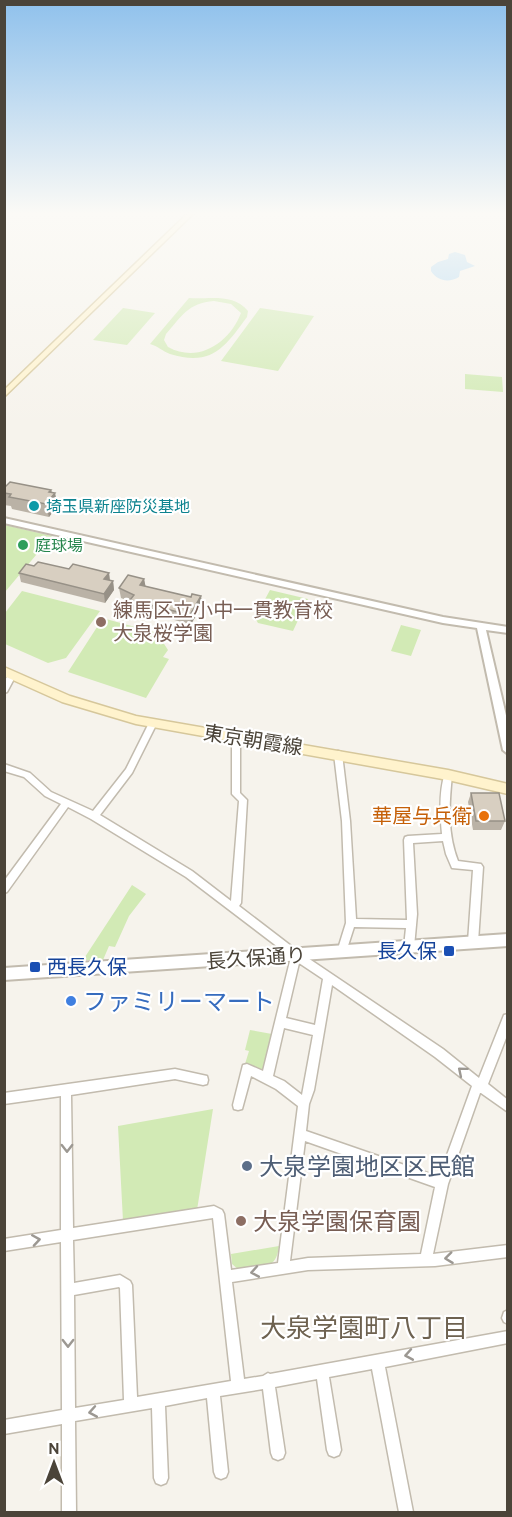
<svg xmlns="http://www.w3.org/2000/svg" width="512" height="1517" viewBox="0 0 512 1517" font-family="Cabin,'Noto Sans JP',sans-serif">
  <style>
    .green { fill: #d2eab5; fill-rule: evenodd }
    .water { fill: #a9d4f2 }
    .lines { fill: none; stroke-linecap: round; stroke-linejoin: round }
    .minor-casing { stroke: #c2bbae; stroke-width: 3 }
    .tertiary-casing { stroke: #c2bbae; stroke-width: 4 }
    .secondary-casing { stroke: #d6c79b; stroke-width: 3 }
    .minor { fill: #fff; fill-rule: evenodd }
    .tertiary { fill: #fff; fill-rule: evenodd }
    .secondary { fill: #fff3cd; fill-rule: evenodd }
    .wall { fill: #bab2a6 }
    .shaded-wall { fill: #979187 }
    .building { fill: #d8cfc1; stroke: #979187; stroke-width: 1.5 }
    .oneway { stroke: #9c9892 }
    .culture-dot { fill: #0f9aa8; stroke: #fff; stroke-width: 2 }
    .leisure-dot { fill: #2e9e5b; stroke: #fff; stroke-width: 2 }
    .education-dot { fill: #8d6e63; stroke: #fff; stroke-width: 2 }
    .food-dot { fill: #e8710a; stroke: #fff; stroke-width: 2 }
    .transit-dot { fill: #1a4fb4; stroke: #fff; stroke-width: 2 }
    .shop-dot { fill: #3f7fe0; stroke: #fff; stroke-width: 2 }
    .service-dot { fill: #5c6f8a; stroke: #fff; stroke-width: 2 }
    .labels { text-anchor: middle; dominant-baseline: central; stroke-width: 4.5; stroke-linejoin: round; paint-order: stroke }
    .far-culture-label { font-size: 16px; fill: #0d838f; stroke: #fff; text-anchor: start }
    .far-leisure-label { font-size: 16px; fill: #27864d; stroke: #fff; text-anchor: start }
    .education-label { font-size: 20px; fill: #785e54; stroke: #fff; text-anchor: start }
    .street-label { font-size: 20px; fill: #4b4439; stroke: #fff }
    .food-label { font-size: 20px; fill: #c56008; stroke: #fff; text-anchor: end }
    .transit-label { font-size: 20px; fill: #164399; stroke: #fff; text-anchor: end }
    .near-shop-label { font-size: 24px; fill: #366cbe; stroke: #fff; text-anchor: start }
    .near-service-label { font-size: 24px; fill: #4e5e75; stroke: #fff; text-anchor: start }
    .near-education-label { font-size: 24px; fill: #785e54; stroke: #fff; text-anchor: start }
    .near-neighbourhood-label { font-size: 26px; fill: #6e6250; stroke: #fff }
  </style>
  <rect width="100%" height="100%" fill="#f6f3ec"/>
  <!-- green -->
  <path class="green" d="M189 298C206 300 233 292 248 311L247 317C225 347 212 367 170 354 162 351 158 346 150 344ZM214 301 231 304 241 313C230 342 199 364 168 347L164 340 166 334C182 316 188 303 214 301Z
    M123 308 155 313 127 345 93 340Z
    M260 308 314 316 278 371 221 361Z
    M465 374 502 377 503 392 465 389Z
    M5 525 52 536 5 592Z
    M270 590 308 599 293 631 258 623 255 618Z
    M22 591 100 611 66 658 48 663 5 644V613Z
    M106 619 157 633 168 650 163 657 169 659 146 698 68 672 99 624 102 625Z
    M401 625 421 630 411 656 391 651Z
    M132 885 146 894 129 916 115 947 109 946 103 960H83Z
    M250 1030 272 1034 264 1068 259 1071 245 1064 249 1051 245 1050Z
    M213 1109 197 1210 123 1221 118 1126Z
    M279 1246C276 1272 261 1266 239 1270L232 1264 231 1254Z"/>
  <!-- water -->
  <path class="water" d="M455 252 465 255 467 262 475 266 460 271 459 277C449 283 437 281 431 271V267L438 262 448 259 449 254Z"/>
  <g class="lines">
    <!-- minor casing -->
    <g class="minor-casing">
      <path id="minor" d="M12 672 16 675 7 692 4 693V682L9 673Z
        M153 720 157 723 132 773 100 815 192 871 231 901 239 801 232 794V737L236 734 239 735 240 737V793L247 800 241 903 239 906 299 952 443 1049 479 1078 504 1015 508 1014V1033L488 1084 508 1100V1112L481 1093H480L448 1184 433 1254 508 1245V1257L435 1266 308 1270 232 1282 244 1379 263 1376 268 1373 270 1374 508 1331V1343L385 1367 413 1512H399L372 1369 329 1377 341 1450 339 1455 334 1457 329 1455 327 1450 317 1379 275 1387 285 1453 283 1458 278 1460 273 1458 271 1453 263 1389 220 1396 228 1472 226 1477 221 1479 216 1477 214 1472 207 1398 165 1406 168 1478 166 1483 161 1485 156 1483 154 1478 152 1408 75 1421 76 1512H62V1424L4 1434V1420L62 1410 61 1242 4 1251V1239L61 1230V1096L4 1104V1093L175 1069 207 1076 208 1080 207 1084 203 1085 175 1079 71 1095 73 1228 214 1206 222 1210 224 1214 231 1270 278 1263 298 1106 276 1089 251 1076 242 1109 238 1110 234 1109 233 1105 243 1065 247 1064 263 1071 291 957 186 877 91 819 68 807 7 892 4 893V881L61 804 45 796 24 777 4 771V764L30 773 51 792 93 811 126 769 150 721ZM299 963 323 979 315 1025 286 1018ZM332 985 435 1057 472 1086 439 1177 306 1131 309 1104 314 1090ZM284 1028 313 1035 302 1095 284 1081 273 1076ZM305 1141 435 1187 421 1254 308 1258 290 1261ZM213 1218 231 1381 137 1397 132 1285 130 1281 120 1275 74 1283 73 1240ZM119 1287 120 1288 124 1400 75 1408 74 1295Z
        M338 751 341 752 342 754 350 821 356 919 407 920 404 840 405 837 408 836 442 834C440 814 439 791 445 773H451L452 775C449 804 447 833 458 861L481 864 483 867 478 942 476 945 473 946 470 945 468 942 473 870 452 868 446 854 443 841 413 843 417 914 414 947 412 950 409 951 406 950 404 947 406 928 354 927 345 955 342 956 339 955 337 952 346 923 342 821 334 754 335 752Z
        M508 1310V1324L504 1322 502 1318 504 1312Z"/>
    </g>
    <!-- tertiary casing -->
    <g class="tertiary-casing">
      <path id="tertiary" d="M4 518 443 617 508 627V633L486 630 508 724V754L503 750 477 628 443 623 4 523Z
        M508 934V946L4 980V968Z"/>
    </g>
    <!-- secondary casing -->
    <g class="secondary-casing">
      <path id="secondary" d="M187 214H193L4 397V390Z
        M4 667 70 696 136 716 448 770 508 784V794L448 780 136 724 62 702 4 676Z"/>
    </g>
    <!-- minor -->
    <use href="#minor" class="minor"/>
    <!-- tertiary -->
    <use href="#tertiary" class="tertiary"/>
    <!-- secondary -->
    <use href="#secondary" class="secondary"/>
  </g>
  <!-- wall -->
  <path class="wall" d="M4 488 51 490 58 505 49 517 12 509 11 506 4 505Z
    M34 566 109 573 110 580 113 581 114 590 105 603 21 582 19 573Z
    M144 579 145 586 191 597 201 596 202 606 191 624 132 610 131 602 121 598 119 588Z
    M471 793 505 821 501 830H473L468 802Z"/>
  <!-- shaded-wall -->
  <path class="shaded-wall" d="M51 490 52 497 55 493 58 505 49 517 46 504 49 492Z
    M109 573 110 583 104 579Z
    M144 579 146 588 140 585Z
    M113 581 114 590 105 603 104 594Z
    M201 596 202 606 191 624 190 615Z"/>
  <!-- building -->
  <path class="building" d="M10 482 51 490 49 492 55 493 46 504 9 497 11 494 4 493V488Z
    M38 562 69 569 73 564 109 573 104 579 113 581 104 594 19 573 26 564 34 566Z
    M128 575 144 579 140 585 191 597 192 594 201 596 190 615 130 600 134 595 119 588Z
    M471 793H499L505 821H476Z"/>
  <!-- one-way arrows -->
  <defs><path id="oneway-chevron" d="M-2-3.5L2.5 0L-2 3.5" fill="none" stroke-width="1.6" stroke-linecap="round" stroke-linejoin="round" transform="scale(1.5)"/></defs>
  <g class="oneway">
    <use href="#oneway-chevron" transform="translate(462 1071) rotate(-140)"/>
    <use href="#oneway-chevron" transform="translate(67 1148) rotate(90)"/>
    <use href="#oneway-chevron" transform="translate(36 1240) rotate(-9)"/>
    <use href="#oneway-chevron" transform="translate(449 1258) rotate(173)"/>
    <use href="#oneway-chevron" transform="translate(255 1272) rotate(170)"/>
    <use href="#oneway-chevron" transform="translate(68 1343) rotate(90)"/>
    <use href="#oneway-chevron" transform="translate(409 1355) rotate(170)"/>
    <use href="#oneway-chevron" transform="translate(93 1412) rotate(170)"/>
  </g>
  <!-- sky -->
  <linearGradient id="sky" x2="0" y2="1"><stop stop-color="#8fc1ec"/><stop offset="0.5" stop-color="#fbfaf6"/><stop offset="1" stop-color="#fbfaf6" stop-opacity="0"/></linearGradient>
  <rect width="512" height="426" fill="url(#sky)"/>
  <!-- markers -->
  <circle class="culture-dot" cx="34" cy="506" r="6"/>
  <circle class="leisure-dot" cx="23" cy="545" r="6"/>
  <g class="education-dot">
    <circle cx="101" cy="622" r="6"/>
    <circle cx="241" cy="1221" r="6"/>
  </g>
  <circle class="food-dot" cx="484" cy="816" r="6"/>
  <g class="transit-dot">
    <rect x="443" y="945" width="12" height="12" rx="3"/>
    <rect x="29" y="961" width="12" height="12" rx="3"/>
  </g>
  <circle class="shop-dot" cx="71" cy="1001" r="6"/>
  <circle class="service-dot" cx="247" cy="1166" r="6"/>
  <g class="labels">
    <!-- far-culture labels -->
    <g class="far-culture-label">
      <text x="46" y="506">埼玉県新座防災基地</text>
    </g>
    <!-- far-leisure labels -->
    <g class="far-leisure-label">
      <text x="35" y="545">庭球場</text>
    </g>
    <!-- education labels -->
    <g class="education-label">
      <text x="113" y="610">練馬区立小中一貫教育校<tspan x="113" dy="23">大泉桜学園</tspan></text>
    </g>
    <!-- street labels -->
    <g class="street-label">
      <text transform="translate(253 740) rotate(9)">東京朝霞線</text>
      <text transform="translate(256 958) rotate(-4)">長久保通り</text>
    </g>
    <!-- food labels -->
    <g class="food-label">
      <text x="472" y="816">華屋与兵衛</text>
    </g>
    <!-- transit labels -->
    <g class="transit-label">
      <text x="437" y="951">長久保</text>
      <text x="47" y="967" text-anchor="start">西長久保</text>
    </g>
    <!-- near-shop labels -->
    <g class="near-shop-label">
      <text x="83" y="1001">ファミリーマート</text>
    </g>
    <!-- near-service labels -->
    <g class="near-service-label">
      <text x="259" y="1166">大泉学園地区区民館</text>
    </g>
    <!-- near-education labels -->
    <g class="near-education-label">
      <text x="253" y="1221">大泉学園保育園</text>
    </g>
    <!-- near-neighbourhood labels -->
    <g class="near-neighbourhood-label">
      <text x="364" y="1328">大泉学園町八丁目</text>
    </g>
  </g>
  <!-- border -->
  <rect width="512" height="1517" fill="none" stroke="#4b4439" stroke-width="12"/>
  <!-- north arrow -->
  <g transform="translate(54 1463)" stroke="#ffffff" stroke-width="4.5" paint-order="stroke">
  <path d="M0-4.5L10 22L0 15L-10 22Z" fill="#4b4439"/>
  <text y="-9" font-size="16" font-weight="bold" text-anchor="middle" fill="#4b4439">N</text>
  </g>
</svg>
